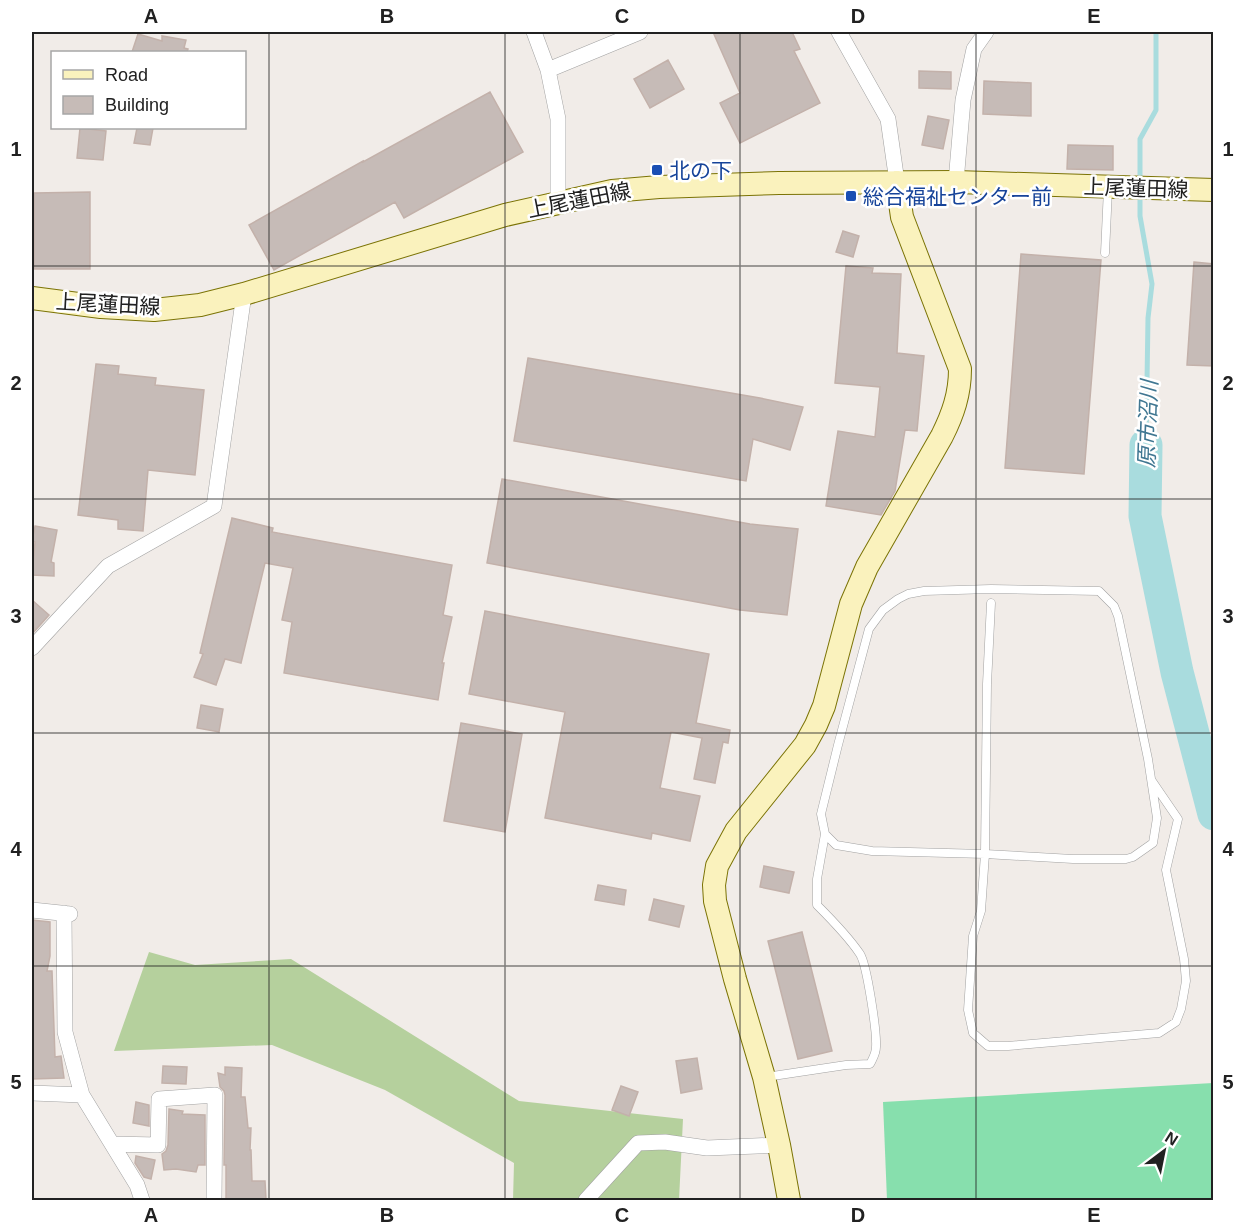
<svg xmlns="http://www.w3.org/2000/svg" width="1245" height="1232" viewBox="0 0 1245 1232" font-family="Helvetica,'Noto Sans JP',sans-serif">
  <style>
    .forest { fill: #b5d09d }
    .pitch { fill: #87dfad }
    .lines { fill: none; stroke-linecap: round; stroke-linejoin: round }
    .stream { stroke: #a9dcde; stroke-width: 5 }
    .river { stroke: #a9dcde; stroke-width: 33 }
    .building { fill: #c6bbb7; stroke: #c3b1aa; stroke-width: 1.5 }
    .lane-casing { stroke: #a2a2a2; stroke-width: 9 }
    .street-casing { stroke: #a2a2a2; stroke-width: 16 }
    .secondary-casing { stroke: #7b7305; stroke-width: 24 }
    .lane { stroke: #fff; stroke-width: 8 }
    .street { stroke: #fff; stroke-width: 15 }
    .secondary { stroke: #faf2bd; stroke-width: 22 }
    .grid { fill: none; stroke: #212121; stroke-width: 1.5; stroke-opacity: 0.55 }
    .transit-dot { fill: #1a4fb4; stroke: #fff; stroke-width: 2 }
    .labels { text-anchor: middle; dominant-baseline: central; stroke-width: 5; stroke-linejoin: round; paint-order: stroke }
    .transit-label { font-size: 21px; fill: #164399; stroke: #fff; text-anchor: start }
    .street-label { font-size: 21px; fill: #212121; stroke: #fff }
    .water-label { font-size: 22px; font-style: italic; fill: #407792; stroke: #fff }
    .neatline { fill: none; stroke: #212121; stroke-width: 2 }
    .grid-label { font-size: 20px; text-anchor: middle; font-weight: bold; fill: #212121 }
  </style>
  <rect width="100%" height="100%" fill="#f1ece8"/>
  <!-- forest -->
  <path class="forest" d="M149 952 195 965 291 959 519 1101 683 1119 679 1200H513L514 1163 385 1090 272 1045 114 1051Z"/>
  <!-- pitch -->
  <path class="pitch" d="M1213 1083V1200H887L883 1102Z"/>
  <g class="lines">
    <!-- stream -->
    <path class="stream" d="M1140 182V139L1156 110V32
      M1140 194V216L1152 284 1148 318 1146 445"/>
    <!-- river -->
    <path class="river" d="M1146 445 1145 516 1177 672 1214 814"/>
  </g>
  <!-- building -->
  <path class="building" d="M713 32H792L800 49 794 51 820 103 740 143 720 103 740 93Z
    M138 34 162 41V36L186 40 184 48 188 49 187 52H132Z
    M668 60 684 89 650 108 634 79Z
    M919 71 951 72V89L919 88Z
    M984 81 1031 83V116L983 114Z
    M490 92 523 152 404 218 395 202 274 270 249 225 363 161V162Z
    M928 116 949 120 943 149 922 145Z
    M80 128 106 131 103 160 77 158Z
    M137 128H153L150 145 134 143Z
    M1068 145 1113 146V170L1067 169Z
    M90 192V269H34V193Z
    M843 231 859 236 853 257 836 252Z
    M1021 254 1101 260 1084 474 1005 468Z
    M1194 262 1214 264V366L1187 365Z
    M846 266 873 268 872 273 901 274 897 353 924 356 917 431 905 430 895 491 881 515 826 506 838 431 875 437 880 387 835 383Z
    M528 358 760 398 803 407 790 450 753 439 746 481 514 441Z
    M96 364 119 366 118 374 156 378 155 385 204 390 195 475 148 470 143 531 118 529V520L78 515Z
    M502 479 750 524 798 529 787 615 740 610 487 563Z
    M232 518 273 528 272 532 452 565 443 615 452 617 442 663H444L438 700 284 673 292 622 282 620 293 568 265 563 241 663 225 659 216 685 194 677 203 654 200 653Z
    M35 526 57 530 51 562 54 563V576L32 575 35 542 32 541Z
    M32 600 49 615 32 634Z
    M485 611 709 654 696 723 730 730 728 743 723 742 715 783 694 779 702 738 671 732 660 788 700 796 690 841 652 833 651 839 545 818 565 712 469 694Z
    M201 705 223 709 219 732 197 728Z
    M461 723 522 734 505 832 444 821Z
    M764 866 794 872 789 893 760 887Z
    M598 885 626 890 624 905 595 900Z
    M654 899 684 906 679 927 649 920Z
    M32 920 50 922V956L47 971H52L55 1057 61 1056 64 1078 32 1079Z
    M802 932 832 1051 798 1059 768 941Z
    M697 1058 702 1089 681 1093 676 1061Z
    M163 1066 187 1067 186 1084 162 1083Z
    M225 1067 242 1068 241 1097H245L248 1128H251L250 1150H251L252 1181H265L266 1200H226V1165H224L225 1095 224 1091 220 1087 218 1073 225 1075Z
    M621 1086 638 1092 629 1116 612 1110Z
    M136 1102 149 1105V1126L133 1123Z
    M169 1109 183 1111 182 1114 205 1115V1165H198L196 1172 176 1169 164 1170 162 1154 166 1151 168 1145Z
    M136 1156 155 1160 151 1179 144 1177 135 1163Z"/>
  <g class="lines">
    <!-- lane casing -->
    <g class="lane-casing">
      <path id="lane" d="M1105 253 1108 189
        M991 589 1099 591 1114 606 1118 616 1148 759 1157 818 1153 843 1133 857 1126 859H1073L985 854 872 851 836 845 825 834 821 814 838 745 869 629 883 610 898 599 908 594 924 591Z
        M991 603 987 684 985 854 981 911 973 936 968 1010 973 1033 988 1046H1008L1159 1033 1176 1022 1181 1009 1186 981 1184 959 1166 870 1178 819 1152 781
        M766 1077 846 1065 870 1064C873 1058 876 1054 876 1047 877 1032 867 965 860 954 848 936 832 920 817 905V879L825 834"/>
    </g>
    <!-- street casing -->
    <g class="street-casing">
      <path id="street" d="M534 32 548 70 558 119V203
        M839 32 888 119 897 182
        M548 70 640 32
        M956 182 963 100 974 49 986 32
        M32 648 108 566 214 506 244 294
        M32 910 70 914
        M64 913 65 1032 82 1095 137 1185 142 1200
        M32 1093 82 1095
        M112 1144 158 1145 159 1099 215 1095 214 1200
        M586 1200 638 1143 665 1142 707 1148 779 1145"/>
    </g>
    <!-- secondary casing -->
    <g class="secondary-casing">
      <path id="secondary" d="M32 298 101 307 154 310 200 305 244 294 505 215 612 191 659 187 779 183 956 182 1214 190
        M789 1200 779 1145 764 1077 735 979 715 901 714 885 717 866 736 831 805 745 816 725 824 706 851 604 867 567 942 436C953 414 960 394 960 369L902 217 897 182"/>
    </g>
    <!-- lane -->
    <use href="#lane" class="lane"/>
    <!-- street -->
    <use href="#street" class="street"/>
    <!-- secondary -->
    <use href="#secondary" class="secondary"/>
  </g>
  <!-- grid -->
  <path class="grid" d="M269 32V1200M505 32V1200M740 32V1200M976 32V1200M32 266H1214M32 499H1214M32 733H1214M32 966H1214"/>
  <!-- markers -->
  <g class="transit-dot">
    <rect x="651" y="164" width="12" height="12" rx="3"/>
    <rect x="845" y="190" width="12" height="12" rx="3"/>
  </g>
  <g class="labels">
    <!-- transit labels -->
    <g class="transit-label">
      <text x="669" y="170">北の下</text>
      <text x="863" y="196">総合福祉センター前</text>
    </g>
    <!-- street labels -->
    <g class="street-label">
      <text transform="translate(1136 188) rotate(2)">上尾蓮田線</text>
      <text transform="translate(579 200) rotate(-11)">上尾蓮田線</text>
      <text transform="translate(108 304) rotate(3)">上尾蓮田線</text>
    </g>
    <!-- water labels -->
    <g class="water-label">
      <text transform="translate(1148 424) rotate(-88)">原市沼川</text>
    </g>
  </g>
  <!-- border -->
  <rect width="1245" height="1232" fill="none" stroke="#ffffff" stroke-width="66"/>
  <!-- legend -->
  <rect x="51" y="51" width="195" height="78" fill="#ffffff" stroke="#a6a6a6" stroke-width="1.5"/>
  <rect x="63" y="70" width="30" height="9" fill="#faf2bd" stroke="#a6a6a6" stroke-width="1.5"/>
  <text x="105" y="81" font-size="18" fill="#212121">Road</text>
  <rect x="63" y="96" width="30" height="18" fill="#c6bbb7" stroke="#a6a6a6" stroke-width="1.5"/>
  <text x="105" y="111" font-size="18" fill="#212121">Building</text>
  <!-- north arrow -->
  <g transform="translate(1164 1151) rotate(32)" stroke="#ffffff" stroke-width="4.5" paint-order="stroke">
  <path d="M0-4.5L10 22L0 15L-10 22Z" fill="#212121"/>
  <text y="-9" font-size="16" font-weight="bold" text-anchor="middle" fill="#212121">N</text>
  </g>
  <rect x="33" y="33" width="1179" height="1166" class="neatline"/>
  <g class="grid-label">
    <text x="151" y="23">A</text>
    <text x="387" y="23">B</text>
    <text x="622" y="23">C</text>
    <text x="858" y="23">D</text>
    <text x="1094" y="23">E</text>
    <text x="16" y="156">1</text>
    <text x="1228" y="156">1</text>
    <text x="16" y="390">2</text>
    <text x="1228" y="390">2</text>
    <text x="16" y="623">3</text>
    <text x="1228" y="623">3</text>
    <text x="16" y="856">4</text>
    <text x="1228" y="856">4</text>
    <text x="16" y="1089">5</text>
    <text x="1228" y="1089">5</text>
    <text x="151" y="1222">A</text>
    <text x="387" y="1222">B</text>
    <text x="622" y="1222">C</text>
    <text x="858" y="1222">D</text>
    <text x="1094" y="1222">E</text>
  </g>
</svg>
